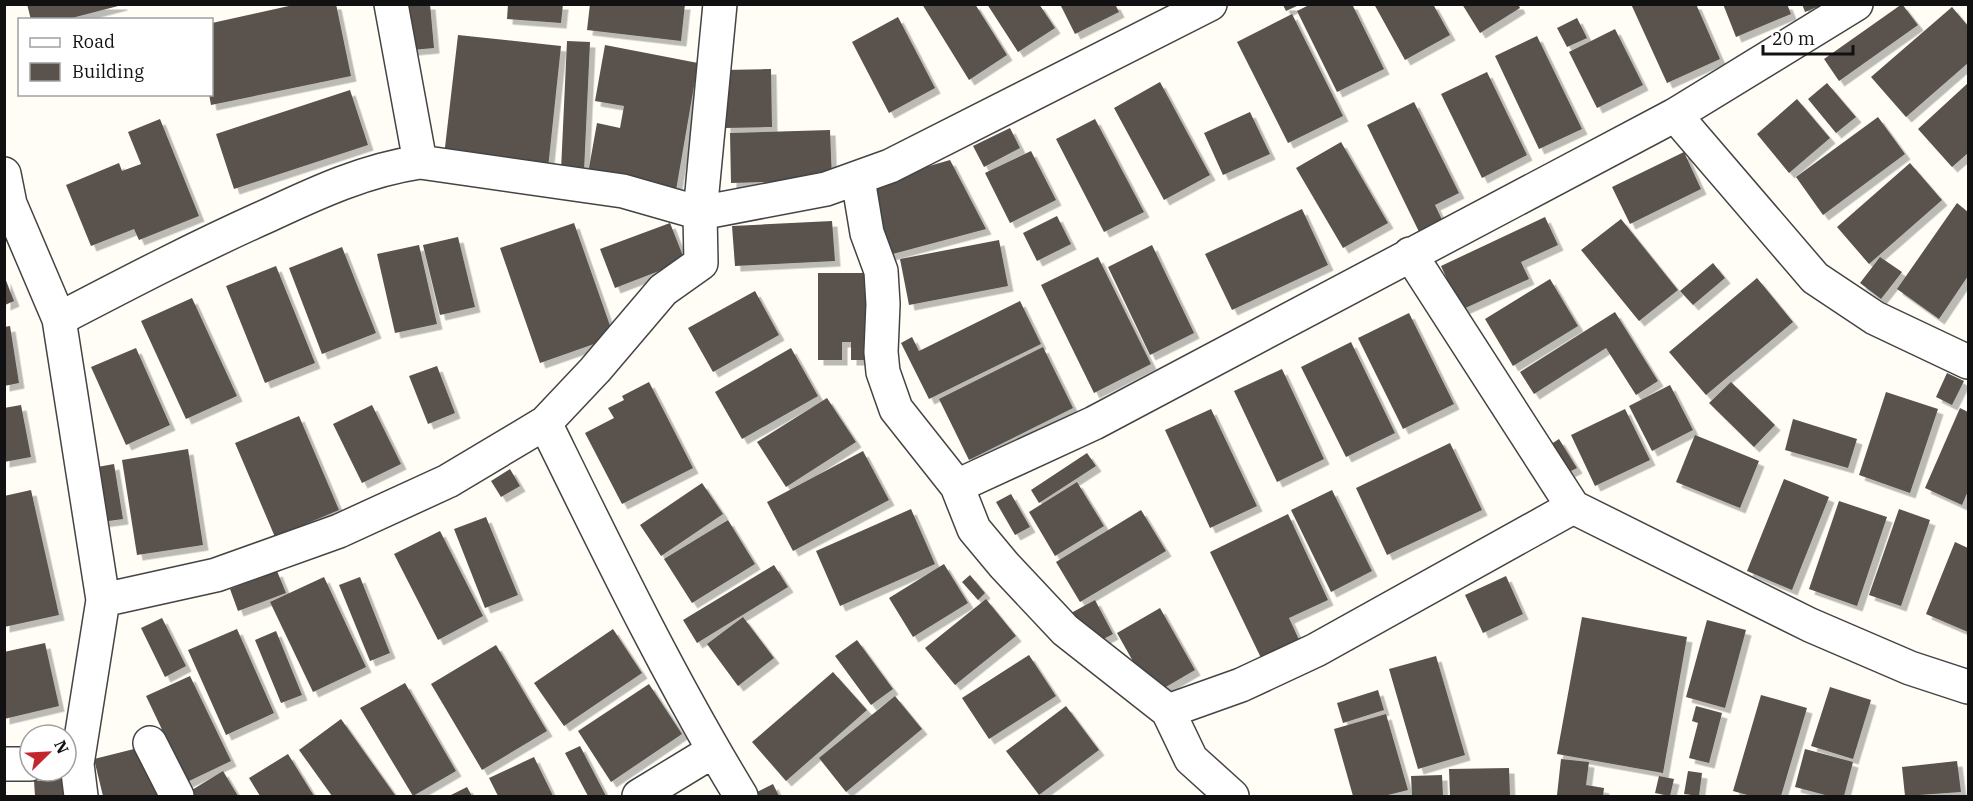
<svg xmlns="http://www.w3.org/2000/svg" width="1973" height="801" viewBox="0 0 1973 801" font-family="'IBM Plex Serif',serif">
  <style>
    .building { fill: #5a524d; filter: url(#shadow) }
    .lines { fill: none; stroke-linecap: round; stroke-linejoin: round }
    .minor-casing { stroke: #444; stroke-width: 36 }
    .minor { stroke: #fff; stroke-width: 33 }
  </style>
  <defs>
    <filter id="shadow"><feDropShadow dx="5.5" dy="5.5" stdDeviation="0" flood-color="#0004"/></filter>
  </defs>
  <rect width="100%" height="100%" fill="#fffdf5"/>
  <!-- building -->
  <path class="building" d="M27 4H122V5L64 20H31Z
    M298 4H336L351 76 211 105 209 94H212V23Z
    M397 4H430L434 48 401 51Z
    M508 4H563L561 23 507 19Z
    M590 4H685L681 41 587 30Z
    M922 4H975L1007 55 969 80Z
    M987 4H1039L1055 28 1018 52Z
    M1060 4H1115L1119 12 1075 34Z
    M1311 4H1352L1384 69 1337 92 1297 11Z
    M1374 4H1433L1450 35 1405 60Z
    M1462 4H1518L1520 8 1480 33Z
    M1631 4H1696L1720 59 1667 83Z
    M1723 4H1787L1791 14 1736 37Z
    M1802 4H1825L1805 12Z
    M1902 4 1918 25 1839 81 1824 59Z
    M1283 5H1299L1286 11Z
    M1952 7 1968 26V63L1906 117 1871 77Z
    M1292 14 1343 116 1288 143 1237 42Z
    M898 17 935 88 889 113 852 42Z
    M1577 18 1587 38 1567 47 1557 28Z
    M1615 29 1643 85 1597 108 1569 52Z
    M458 35 561 46 548 168 444 156Z
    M1537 36 1582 129 1539 149 1495 56Z
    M567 41 590 42 584 171 561 170Z
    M605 45 698 63 675 196 587 179 597 123 620 128 624 106 595 101Z
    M771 69 772 127 725 128 723 70Z
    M1487 72 1527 155 1482 178 1441 94Z
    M1160 82 1210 175 1164 200 1114 108Z
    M1827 83 1856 117 1836 133 1808 99Z
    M1968 83V153L1952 167 1918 129Z
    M350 90 368 145 234 189 216 134Z
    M1797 99 1830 138 1789 173 1757 134Z
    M1414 102 1459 193 1435 205 1445 226 1422 238 1367 125Z
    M1250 112 1270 154 1223 175 1204 133Z
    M1878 117 1905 154 1823 215 1796 177Z
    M160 119 199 216 139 240 134 229 91 246 66 185 119 163 122 171 141 164 128 132Z
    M1095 119 1144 212 1104 232 1056 139Z
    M1010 128 1020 148 984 167 973 146Z
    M830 130 832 180 731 183 730 133Z
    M1341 142 1388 223 1343 248 1296 168Z
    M1031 151 1056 200 1010 223 985 173Z
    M1684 152 1701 189 1630 224 1612 187Z
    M950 160 986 229 889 255 863 185Z
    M1910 163 1942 200 1869 264 1837 227Z
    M1957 203 1968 212V276L1939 319 1897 289Z
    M1302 209 1328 265 1232 310 1205 254Z
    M1057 216 1071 244 1037 261 1023 233Z
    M1545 217 1558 245 1521 262 1529 279 1461 310 1441 266Z
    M1621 219 1678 290 1639 321 1581 250Z
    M832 221 835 261 735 266 732 226Z
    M574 223 614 337 540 363 500 248Z
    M670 223 685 261 615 288 600 249Z
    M458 237 475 307 440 315 423 245Z
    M999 240 1008 286 909 305 900 259Z
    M419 245 437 324 395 333 377 254Z
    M1152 245 1194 333 1150 355 1108 267Z
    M342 247 376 333 322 354 289 268Z
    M1098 257 1151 364 1094 393 1041 285Z
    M1880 257 1902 272 1881 299 1860 283Z
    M1713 263 1725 278 1693 305 1680 291Z
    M276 266 315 363 265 383 226 286Z
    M818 273H870L871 360H851V342H842V360H818Z
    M5 278 14 301 5 305Z
    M1757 278 1793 322 1706 395 1669 352Z
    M1550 279 1578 326 1513 366 1485 319Z
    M755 291 779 335 713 372 688 328Z
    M192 298 237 396 186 419 141 321Z
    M1020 301 1041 344 929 399 901 343 912 337 919 351Z
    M1615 312 1658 381 1636 395 1606 348 1534 394 1520 372Z
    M1409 313 1454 404 1403 429 1358 338Z
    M10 326 19 383 4 386V327Z
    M1351 342 1395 433 1346 457 1301 367Z
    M1043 347 1073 408 969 460 939 399Z
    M136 348 170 425 126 445 91 367Z
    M791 348 818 396 742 439 715 392Z
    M437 366 455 413 428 424 409 376Z
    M1282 369 1324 459 1277 482 1234 391Z
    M1947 373 1964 381 1952 405 1936 397Z
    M649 382 693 468 622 504 585 433 614 418 608 408 624 400 622 396Z
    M1731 382 1775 425 1754 447 1709 403Z
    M1670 385 1693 430 1652 451 1629 406Z
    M1886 392 1938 409 1910 493 1859 475Z
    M827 398 856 442 786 487 757 442Z
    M21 405 31 457 4 462V408Z
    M372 405 401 464 362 483 333 424Z
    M1960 408 1968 412V491L1962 505 1925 488Z
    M1211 409 1257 506 1210 528 1165 430Z
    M1625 409 1650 460 1595 486 1571 435Z
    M299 416 339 510 275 537 235 443Z
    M1793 419 1857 439 1848 468 1785 450Z
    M1695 435 1759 461 1740 508 1676 482Z
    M1559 439 1577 468 1561 476 1545 448Z
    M1450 443 1482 510 1387 555 1356 488Z
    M188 449 203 545 137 555 122 460Z
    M863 451 889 500 793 551 767 502Z
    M1087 453 1096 466 1039 503 1031 490Z
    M114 464 123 519 101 522 92 468Z
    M510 469 520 486 501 497 491 481Z
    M1784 479 1829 497 1792 590 1747 571Z
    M1077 482 1104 526 1055 556 1029 512Z
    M702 483 723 514 661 556 640 525Z
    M31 490 59 615 4 627V496Z
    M1332 490 1372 571 1331 592 1291 510Z
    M1011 494 1030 527 1015 535 996 502Z
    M1839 501 1887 517 1857 606 1809 589Z
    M911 509 935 564 840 606 816 551Z
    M1899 509 1930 520 1901 606 1869 595Z
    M1141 510 1166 551 1080 602 1056 562Z
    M1288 514 1328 600 1289 618 1300 642 1262 660 1210 552Z
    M486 517 518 595 485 608 454 529Z
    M728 520 755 564 692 603 664 559Z
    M440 531 483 616 438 640 394 554Z
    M1955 542 1968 548V632L1926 614Z
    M944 564 968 603 913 637 889 598Z
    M774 565 788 587 697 643 683 620Z
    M277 571 286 593 238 611 230 589Z
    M970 575 985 593 978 600 962 582Z
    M1506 576 1523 614 1483 633 1465 595Z
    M324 577 366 667 313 692 270 602Z
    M360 577 390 653 370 661 339 585Z
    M986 599 1016 636 955 685 925 648Z
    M1095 600 1113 634 1088 647 1071 613Z
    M1160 608 1195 670 1152 695 1117 633Z
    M743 617 774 658 738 686 707 644Z
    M1582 617 1687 637 1663 773 1557 754Z
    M162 618 186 666 165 677 141 628Z
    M1707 620 1746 630 1725 708 1686 697Z
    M237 629 274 713 226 735 188 650Z
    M613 629 642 673 564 726 534 683Z
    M276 631 302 695 281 703 255 640Z
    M857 640 893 689 871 705 835 656Z
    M45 643 59 706 4 719V652Z
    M496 645 547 731 482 770 431 684Z
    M1029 655 1056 696 989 739 962 698Z
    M1436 656 1465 755 1418 769 1389 669Z
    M833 672 867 710 786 781 752 742Z
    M190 676 231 761 187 782 146 696Z
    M405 683 456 771 413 796 360 708Z
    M649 684 682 734 611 782 578 731Z
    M1830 687 1871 700 1853 759 1811 746Z
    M1378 690 1384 710 1343 723 1337 703Z
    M1761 695 1807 708 1781 796H1751L1733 791Z
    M895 696 922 729 846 792 819 758Z
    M1066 706 1099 750 1039 795 1006 751Z
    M1696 706 1722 713 1709 763 1689 758 1698 723 1692 721Z
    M1386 714 1408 790 1384 796H1353L1334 729Z
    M341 719 395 795 392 796H332L299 750Z
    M146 746 159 796H103L94 759Z
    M580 746 606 796H588L565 753Z
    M1805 749 1853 762 1844 796H1829L1795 787Z
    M288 754 314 796H260L249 778Z
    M534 757 553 796H498L489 778Z
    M1561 759 1589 762 1586 785 1604 788 1603 796 1557 795Z
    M1957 761 1961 792 1905 796 1902 767Z
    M1509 768 1510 796H1450L1449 769Z
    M223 771 238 796H189L187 793Z
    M1688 771 1702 773 1699 796 1684 794Z
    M1442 775 1443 796H1412L1411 776Z
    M1659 776 1674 779 1670 796 1655 793Z
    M68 778 70 796H35L34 781Z
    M773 784 779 796H759L757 792Z
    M467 787 472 796H449Z"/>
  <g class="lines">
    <!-- minor casing -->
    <g class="minor-casing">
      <path id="minor" d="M1675 115 1815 278 1875 318 1968 362
        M420 162 623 191 700 213 826 189 890 166 1210 4
        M4 174 10 204 59 319
        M858 179 867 233 881 271 883 304 881 352 883 372 896 409 957 486 974 529 1004 565 1065 630 1168 711 1191 759 1232 796
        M1410 254 1573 507 1810 625 1910 668 1968 687
        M545 423C607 549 668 676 741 796
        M957 486 1094 423 1675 115 1856 4
        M103 600 216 575 339 531 448 481 545 423 595 370 663 290 701 263 700 213 720 4
        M1168 711 1241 685 1316 650 1573 507
        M150 743 177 796
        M4 764H30
        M81 796 77 764 103 600 59 319C128 283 197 247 269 215 318 192 366 170 420 162L391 4
        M639 796 713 751"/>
    </g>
    <!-- minor -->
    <use href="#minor" class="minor"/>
  </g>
  <!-- border -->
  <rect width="1973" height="801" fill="none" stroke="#111111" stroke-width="12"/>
  <!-- legend -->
  <rect x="18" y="18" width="195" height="78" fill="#ffffff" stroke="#a0a0a0" stroke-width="1.5"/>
  <rect x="30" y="38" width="30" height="9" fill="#ffffff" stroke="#a0a0a0" stroke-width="1.5"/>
  <text x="72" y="48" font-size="18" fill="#111111">Road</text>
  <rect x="30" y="63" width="30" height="18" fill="#5a524d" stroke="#a0a0a0" stroke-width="1.5"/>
  <text x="72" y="78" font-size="18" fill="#111111">Building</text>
  <!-- north arrow -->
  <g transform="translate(48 753) rotate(66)"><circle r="28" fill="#ffffff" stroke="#a0a0a0" stroke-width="1.5"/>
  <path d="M0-4.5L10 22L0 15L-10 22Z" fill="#c4262e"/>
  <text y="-9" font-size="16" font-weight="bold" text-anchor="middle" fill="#111111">N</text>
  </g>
  <!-- scale -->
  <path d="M1763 45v9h90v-9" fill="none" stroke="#111111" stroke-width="3"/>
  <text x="1772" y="45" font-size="18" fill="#111111" stroke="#ffffff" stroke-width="4.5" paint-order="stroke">20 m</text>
</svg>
